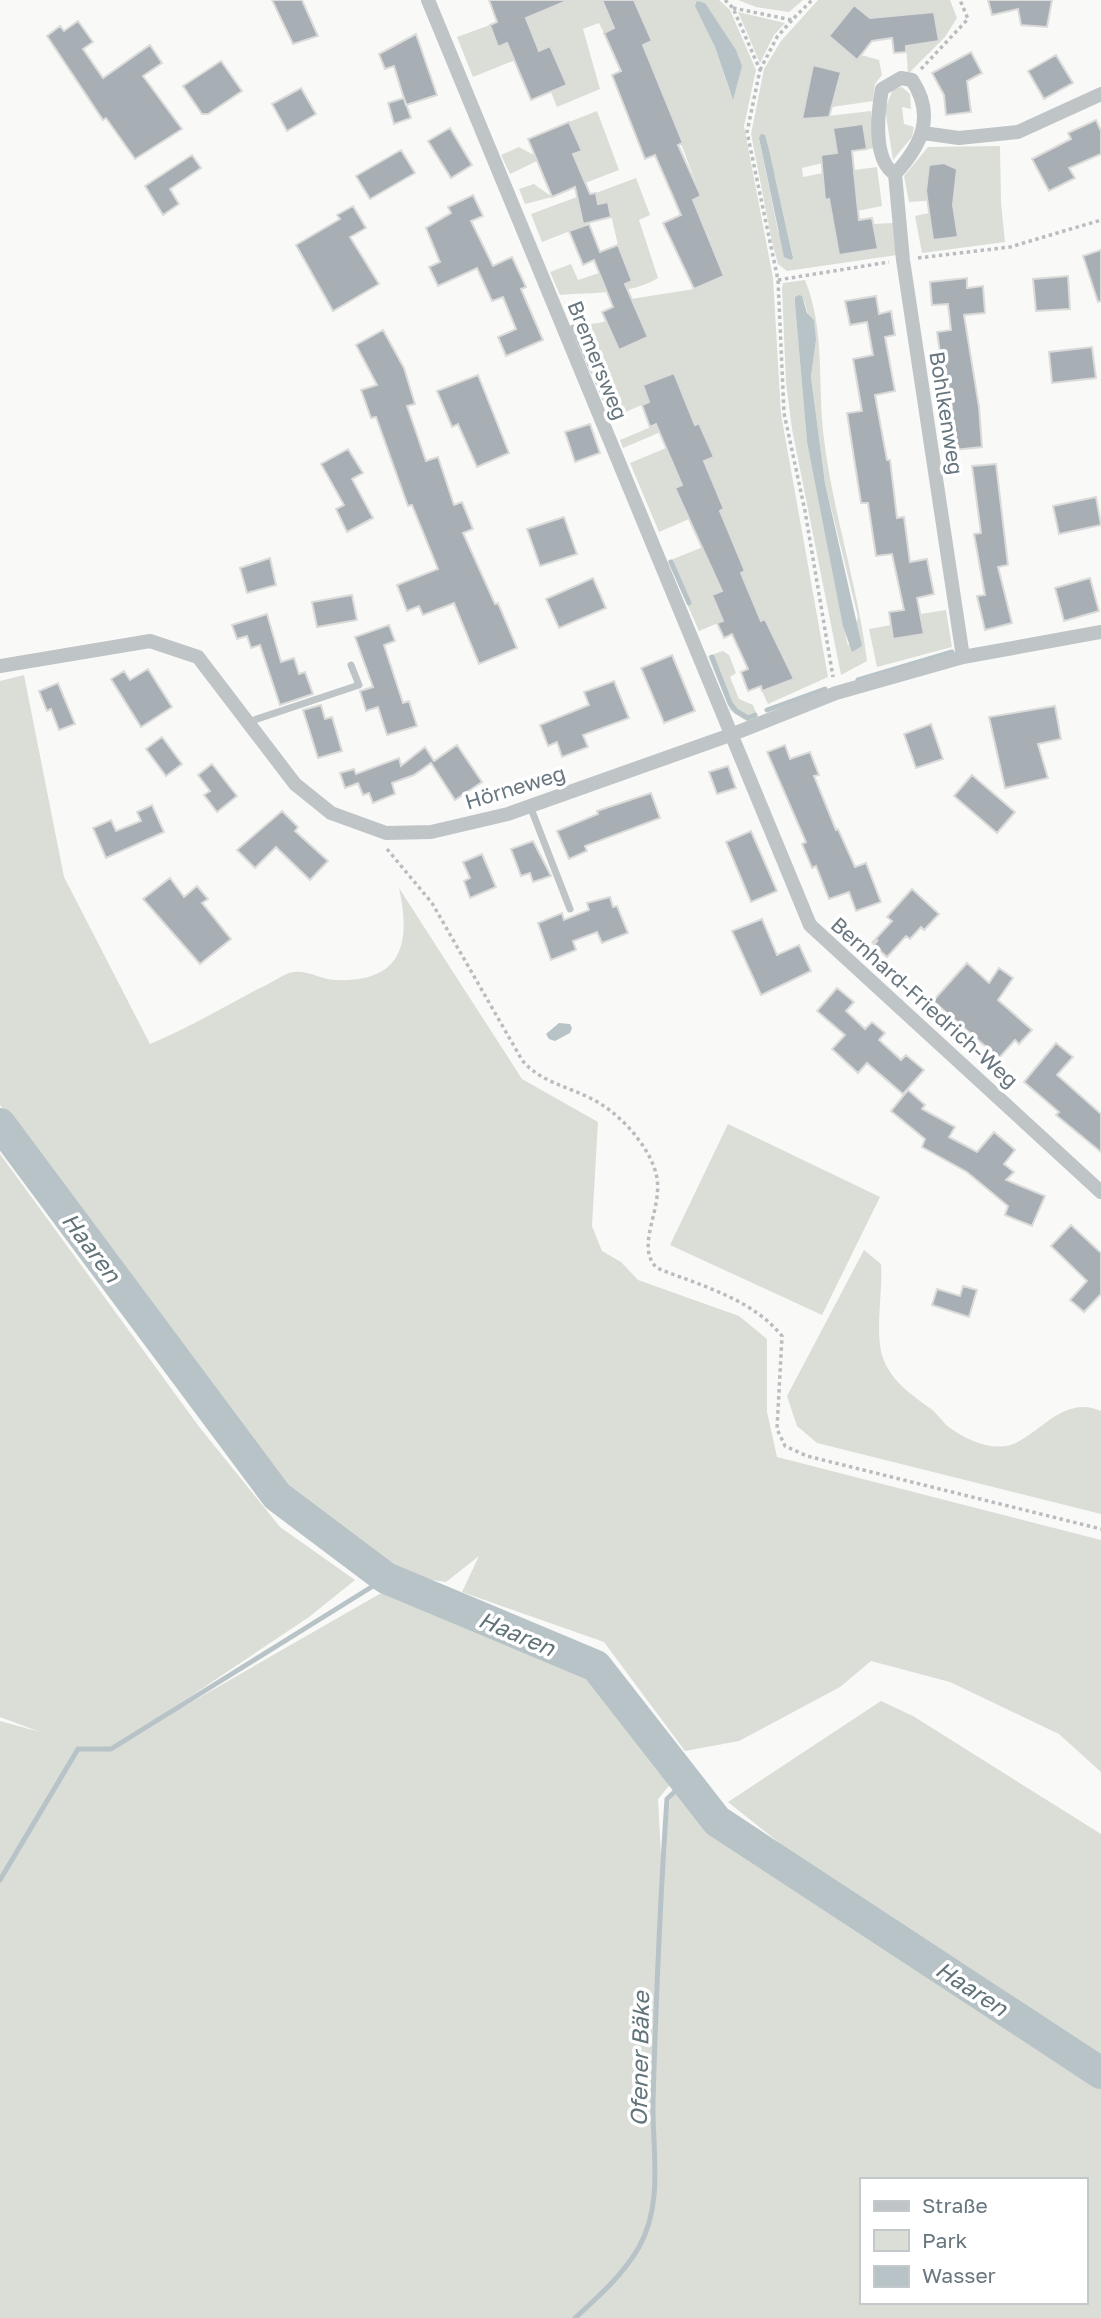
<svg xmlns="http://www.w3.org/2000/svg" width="1101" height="2318" viewBox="0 0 1101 2318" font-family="'Golos Text',sans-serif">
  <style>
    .green { fill: #daded7; fill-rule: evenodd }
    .water { fill: #b8c3c7 }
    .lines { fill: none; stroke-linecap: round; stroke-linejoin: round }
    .stream { stroke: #b8c3c7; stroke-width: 5 }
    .river { stroke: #b8c3c7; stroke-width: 32 }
    .building { fill: #a7aeb4; stroke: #dbdbda; stroke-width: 2 }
    .path { stroke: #babdc0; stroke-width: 3.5; stroke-dasharray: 3.5 3.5; stroke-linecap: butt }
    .service { stroke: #bfc4c7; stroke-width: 7 }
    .minor { stroke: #bfc4c7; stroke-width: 14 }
    .labels { text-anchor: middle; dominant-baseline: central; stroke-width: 7; stroke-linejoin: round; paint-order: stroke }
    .street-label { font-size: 21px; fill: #67767f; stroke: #fff }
    .water-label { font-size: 23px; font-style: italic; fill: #627479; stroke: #fff }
  </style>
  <rect width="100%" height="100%" fill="#f9f9f8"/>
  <!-- green -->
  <path class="green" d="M545 0H602L608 12 635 0H719L730 10 756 70 744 126 773 278 781 414 828 677 768 704 762 691 793 678 784 656 748 669 744 659 776 645 765 620 736 632 732 623 757 612 744 581 712 595 723 621 699 631 668 561 703 547 718 582 745 571 728 530 702 519 724 509 709 474 676 488 689 519 659 532 630 463 666 448 677 473 713 457 699 423 667 437 663 431 623 448 620 440 689 411 674 373 643 385 649 402 611 418 570 326C582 322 593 326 606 321L619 350 648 337 631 299 694 289 723 276 699 246 711 241 693 200 701 196 667 107 636 106 663 93 649 59 621 71 614 57 651 41 640 17 604 33 599 23 583 29 600 89 557 107 551 92 567 85 550 46 473 77 457 37 490 25 499 47 532 34 526 18 548 9ZM705 3 718 25 732 98 715 47Z
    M738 0H803L789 12 756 7Z
    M818 0H950L957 18 945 37 908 74 906 46 939 41 934 12 875 17 868 26 854 6 829 36 857 59 861 55 879 60 882 75 875 84 873 101 832 107 813 66 802 119 871 111 876 148 867 149 863 124 833 128 837 153 822 155 823 163 802 168 803 177 823 173 826 200 856 197 854 170 877 167 882 206 832 216 839 255 877 249 873 224 893 223 897 255 787 271 778 264 772 242 751 134 764 69 781 41ZM759 138 775 177 793 257 778 231Z
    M738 12 785 23 774 35 760 63Z
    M902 87 910 94 911 109 902 107 904 124 914 127 912 137 893 160 885 109 893 89Z
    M597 111 619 170 585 183 573 155 581 150 569 122Z
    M1000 146 1001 203 1005 242 922 253 915 216 929 213 933 240 957 237 937 200 909 202 904 176 928 147Z
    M519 147 534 155 537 161 510 174 501 155Z
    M636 178 650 215 639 220 658 278C631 295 592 292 560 295L550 272 571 264 578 280 599 273 607 291 632 281 618 245 608 202 598 204 596 193Z
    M534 184 552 197 525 204 519 189Z
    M577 197 583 226 542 242 531 214Z
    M805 280C826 332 817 385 824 439 833 514 858 586 867 661L841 675 792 429 786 383 782 289 783 283ZM804 301 816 340 811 377 825 483 858 617 848 646 807 442 795 304Z
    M946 610 952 647 877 667 869 629 891 625 893 639 923 634 921 614Z
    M723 651 729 655 736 673 730 677 739 699 753 705 758 717 746 721 730 710 708 656Z
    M24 675 64 877 150 1044C188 1028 224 1007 260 988 270 984 284 973 294 972 307 970 323 980 336 980 403 983 411 942 399 888L522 1079 598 1122 592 1226 602 1251 621 1262 638 1280 739 1316 767 1339V1412L777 1457 1101 1540V1772L1059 1734 950 1682 871 1661 840 1687 739 1741 685 1751 604 1642 462 1592 479 1556 446 1582 412 1577 377 1559 326 1522 279 1477 212 1395 0 1105V681Z
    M728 1124 880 1197 822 1315 670 1245Z
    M0 1154 200 1428 280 1527 355 1580 309 1617 127 1739 383 1592 499 1641 590 1673 674 1780 658 1799 662 1874 670 1800 676 1793 714 1833 1101 2086V2318H0V1721L40 1732 0 1717ZM861 2180H1085V2302H861Z
    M864 1250 881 1264C883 1290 875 1331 882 1355 890 1381 911 1394 931 1409 938 1414 943 1423 950 1428 965 1439 991 1451 1010 1445 1037 1438 1062 1394 1101 1411V1514L817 1443 797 1426 787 1396Z
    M881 1701 913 1716 1101 1834V2056L812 1869 728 1802Z"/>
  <!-- water -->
  <path class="water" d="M697 1 705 3 736 50 742 66 733 100 715 47 695 6Z
    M761 134 765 135 769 150 793 258 791 260 784 257 759 138Z
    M799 295 802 296 807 313 814 320 816 340 811 377 825 483 862 646 852 652 843 626 807 442 795 304V297Z
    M559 1023 570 1024 572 1028 570 1033 555 1041 549 1039 546 1034Z"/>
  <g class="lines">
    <!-- stream -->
    <path class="stream" d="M573 327 592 370
      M596 379 612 415
      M671 562 689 603
      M712 657 730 703 736 711 748 718 755 715
      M858 680 952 652
      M767 710 825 689
      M0 1880 78 1749H111L386 1578
      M575 2318C598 2297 623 2275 639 2247 664 2202 652 2150 653 2101 656 2001 660 1900 667 1799L686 1781"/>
    <!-- river -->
    <path class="river" d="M0 1124 277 1496 386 1578 596 1666 717 1821 1101 2073"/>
  </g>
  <!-- building -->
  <path class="building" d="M272 0H302L318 36 293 44Z
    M489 0H569L526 18 539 51 550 46 567 85 531 100 507 43 498 47 490 25 497 22Z
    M602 0H634L652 41 643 45 683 143 678 145 701 196 693 200 724 276 694 289 663 223 681 215 655 155 645 159 612 75 621 71 604 33 614 28Z
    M988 0H1052L1047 27 1021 25 1018 9 992 15Z
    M854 5 870 18 934 12 939 41 906 46V52L894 53 892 38 872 41 857 60 829 36Z
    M78 21 93 42 83 49 103 78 150 45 162 63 143 76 182 129 135 159 106 118 103 120 47 36 60 26 64 31Z
    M416 34 437 95 406 105 394 66 385 69 379 54Z
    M971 52 982 73 967 81 971 112 946 115 944 95 932 73Z
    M1056 55 1073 83 1044 99 1028 71Z
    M221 61 242 91 208 114H202L183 86Z
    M813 65 841 72 829 117 802 119Z
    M301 88 316 114 287 131 272 104Z
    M404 98 411 118 394 124 388 103Z
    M1096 120 1101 131V154L1069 168 1075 178 1049 191 1032 159 1071 139 1068 133Z
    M569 122 582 151 573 154 590 194 596 193 598 204 608 202 611 217 583 224 575 187 552 197 528 139Z
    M863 124 867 149 852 151 859 220 872 218 878 249 839 255 829 199 825 200 821 155 837 153 833 128Z
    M450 128 472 165 451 178 428 141Z
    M401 150 415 173 370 199 356 176Z
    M192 155 201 168 170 189 179 204 163 215 145 186Z
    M944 163 957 169 953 205 958 237 933 240 926 191 929 165Z
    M473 195 483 216 471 221 493 266 512 257 526 287 521 289 543 340 506 356 498 337 516 329 503 297 492 301 477 268 438 286 429 267 440 262 426 228 451 213 448 207Z
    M353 206 366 228 350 237 379 284 333 311 296 245 340 219 337 215Z
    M589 224 600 252 618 245 632 281 625 284 648 337 619 350 602 312 613 307 594 260 583 265 569 231Z
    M1101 250V301L1098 302 1083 256Z
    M1068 276 1070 309 1036 311 1033 279Z
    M967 278V288L983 286 985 313 964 315 979 407 982 447 954 450 937 332 951 330 948 304 932 305 930 282Z
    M876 296 879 314 891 311 895 335 885 337 895 391 875 395 887 460H890L897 518 904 517 910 562 927 559 934 594 917 598 924 634 893 639 889 612 904 610 892 554 876 556 868 503H861L847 413 862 411 853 359 873 355 867 322 850 325 845 301Z
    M383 330 404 368 415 404 407 406 426 461 438 457 454 505 462 502 473 529 463 533 495 604 498 603 517 648 479 664 454 603 423 615 419 606 407 611 397 585 438 569 412 505 408 506 376 417 371 418 361 390 377 385 356 345Z
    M1092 347 1096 378 1052 383 1049 352Z
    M674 373 695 425 699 423 714 457 704 461 724 509 720 511 745 571 741 573 761 621 765 619 794 679 762 691 761 686 748 691 741 672 748 669 732 634 724 638 717 623 723 621 712 595 722 591 675 488 682 485 656 424 650 427 642 405 649 402 643 385Z
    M478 375 509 453 477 467 458 424 452 427 437 391Z
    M590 424 600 453 575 462 565 432Z
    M348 449 363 473 352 479 373 518 347 532 336 509 344 505 321 464Z
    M996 464 1008 565 998 567 1012 623 985 630 977 596 985 595 974 534 981 533 972 466Z
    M1096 497 1101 525 1059 534 1053 506Z
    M564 517 577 554 540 566 527 529Z
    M270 558 276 585 247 593 240 568Z
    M593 578 606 608 559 628 546 599Z
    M1090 578 1099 611 1064 621 1055 588Z
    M352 595 357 620 317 627 312 602Z
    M267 614 281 662 294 658 299 674 305 672 313 694 280 705 260 645 251 648 247 636 237 639 232 625Z
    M389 625 395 641 384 645 403 703 409 701 417 726 387 735 378 707 366 711 360 691 373 687 355 637Z
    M672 655 695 711 664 723 641 668Z
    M148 669 172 707 141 727 111 679 124 671 130 680Z
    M614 681 629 718 583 735 588 747 562 757 557 742 548 746 540 725 589 705 584 692Z
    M58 683 75 724 59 730 51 709 47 711 39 691Z
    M321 705 325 719 332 717 342 751 318 758 303 710Z
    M1055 706 1061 739 1038 744 1048 778 1005 788 989 717Z
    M931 724 943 759 916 768 904 734Z
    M162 737 182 764 166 776 146 749Z
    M457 745 482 782 455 800 431 763 414 775 392 783 395 794 373 803 369 793 363 795 358 783 345 788 340 773 354 769 356 774 399 758 401 766 425 747 434 761Z
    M785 745 790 759 810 752 819 775 814 776 836 830 838 829 855 867 866 863 881 902 856 911 849 892 829 899 816 866 812 868 802 844 806 842 767 752Z
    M212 764 237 796 217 812 204 795 210 791 198 775Z
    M728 766 736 788 717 794 709 772Z
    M972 775 1015 812 997 833 954 796Z
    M651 793 660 818 585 846 587 851 569 859 557 831 598 814 597 811Z
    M152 805 164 832 106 858 93 828 111 820 116 831 141 821 137 812Z
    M282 811 298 827 295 831 328 861 310 880 276 847 255 868 237 850Z
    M751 831 777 891 751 902 726 842Z
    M533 841 551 876 533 882 530 873 521 876 511 849Z
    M482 854 496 887 470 898 464 881 470 878 463 862Z
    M170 878 184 897 197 886 208 899 202 903 231 939 200 964 143 899Z
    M912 889 939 914 924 930 921 927 910 939 906 936 887 957 874 945 878 940 872 943 892 921 887 917Z
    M610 897 613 907 617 906 628 933 602 943 597 932 573 941 576 950 551 960 538 923 562 913 564 920 589 910 587 903Z
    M762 919 777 955 799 945 811 971 761 995 732 931Z
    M967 963 989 983 999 968 1013 978 998 1000 1032 1030 1019 1044 1015 1040 999 1058 933 1001Z
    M837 988 854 1002 846 1011 865 1029 872 1022 885 1033 879 1040 901 1060 906 1055 924 1070 903 1094 867 1063 858 1073 832 1049 845 1035 817 1011Z
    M1056 1043 1073 1057 1057 1075 1101 1114V1152L1056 1115 1059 1112 1024 1082Z
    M908 1090 925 1105 922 1109 955 1127 949 1137 977 1152 994 1132 1015 1150 1004 1164 1014 1172 1006 1180 1045 1196 1032 1226 1005 1215 1008 1206 967 1172 922 1147 925 1139 891 1111Z
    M1071 1225 1101 1253V1294L1084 1312 1070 1300 1087 1281 1051 1246Z
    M963 1286 977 1290 969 1317 932 1305 937 1289 960 1296Z"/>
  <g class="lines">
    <!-- path -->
    <path class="path" d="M725 0 733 8 760 70 747 132 778 280 784 413 805 511 833 677
      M733 8 792 20 812 0
      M921 69 968 19 960 0
      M760 70 777 37 792 20
      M918 258 1010 247 1101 220
      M778 280 889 262
      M387 849 432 903 522 1060C540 1082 567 1086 592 1099 618 1112 646 1142 655 1170 667 1205 633 1245 657 1268 701 1286 751 1298 782 1336L777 1429 785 1446 807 1456 1101 1529"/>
    <!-- service -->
    <path class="service" d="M248 722 359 685 351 665
      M530 806 570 909"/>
    <!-- minor -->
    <path class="minor" d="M428 0 810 925 1101 1192
      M923 133 959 138 1018 132 1101 94
      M895 174C921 146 936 116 912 80L901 78 882 89C878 111 872 160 895 174L903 260 963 657
      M0 666 150 641 198 657 295 784 331 813 386 833 431 832 508 814 733 734 836 693 963 657 1101 632"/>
  </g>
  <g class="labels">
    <!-- street labels -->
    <g class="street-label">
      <text transform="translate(598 360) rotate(68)">Bremersweg</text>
      <text transform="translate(947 413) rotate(81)">Bohlkenweg</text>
      <text transform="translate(515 787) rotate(-17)">Hörneweg</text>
      <text transform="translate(925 1002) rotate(42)">Bernhard-Friedrich-Weg</text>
    </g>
    <!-- water labels -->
    <g class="water-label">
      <text transform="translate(92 1247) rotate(53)">Haaren</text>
      <text transform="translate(517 1633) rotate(23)">Haaren</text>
      <text transform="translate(972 1988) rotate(33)">Haaren</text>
      <text transform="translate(639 2059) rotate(-89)">Ofener Bäke</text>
    </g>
  </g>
  <!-- legend -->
  <rect x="860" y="2178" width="228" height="126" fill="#ffffff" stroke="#c2c8cc" stroke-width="2"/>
  <rect x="874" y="2201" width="35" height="10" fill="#bfc4c7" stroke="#c2c8cc" stroke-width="2"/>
  <text x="922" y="2213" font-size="21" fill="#67767f">Straße</text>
  <rect x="874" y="2230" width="35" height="21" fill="#daded7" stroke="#c2c8cc" stroke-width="2"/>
  <text x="922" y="2248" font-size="21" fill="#67767f">Park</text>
  <rect x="874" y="2266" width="35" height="21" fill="#b8c3c7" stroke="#c2c8cc" stroke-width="2"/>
  <text x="922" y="2283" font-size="21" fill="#67767f">Wasser</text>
</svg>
